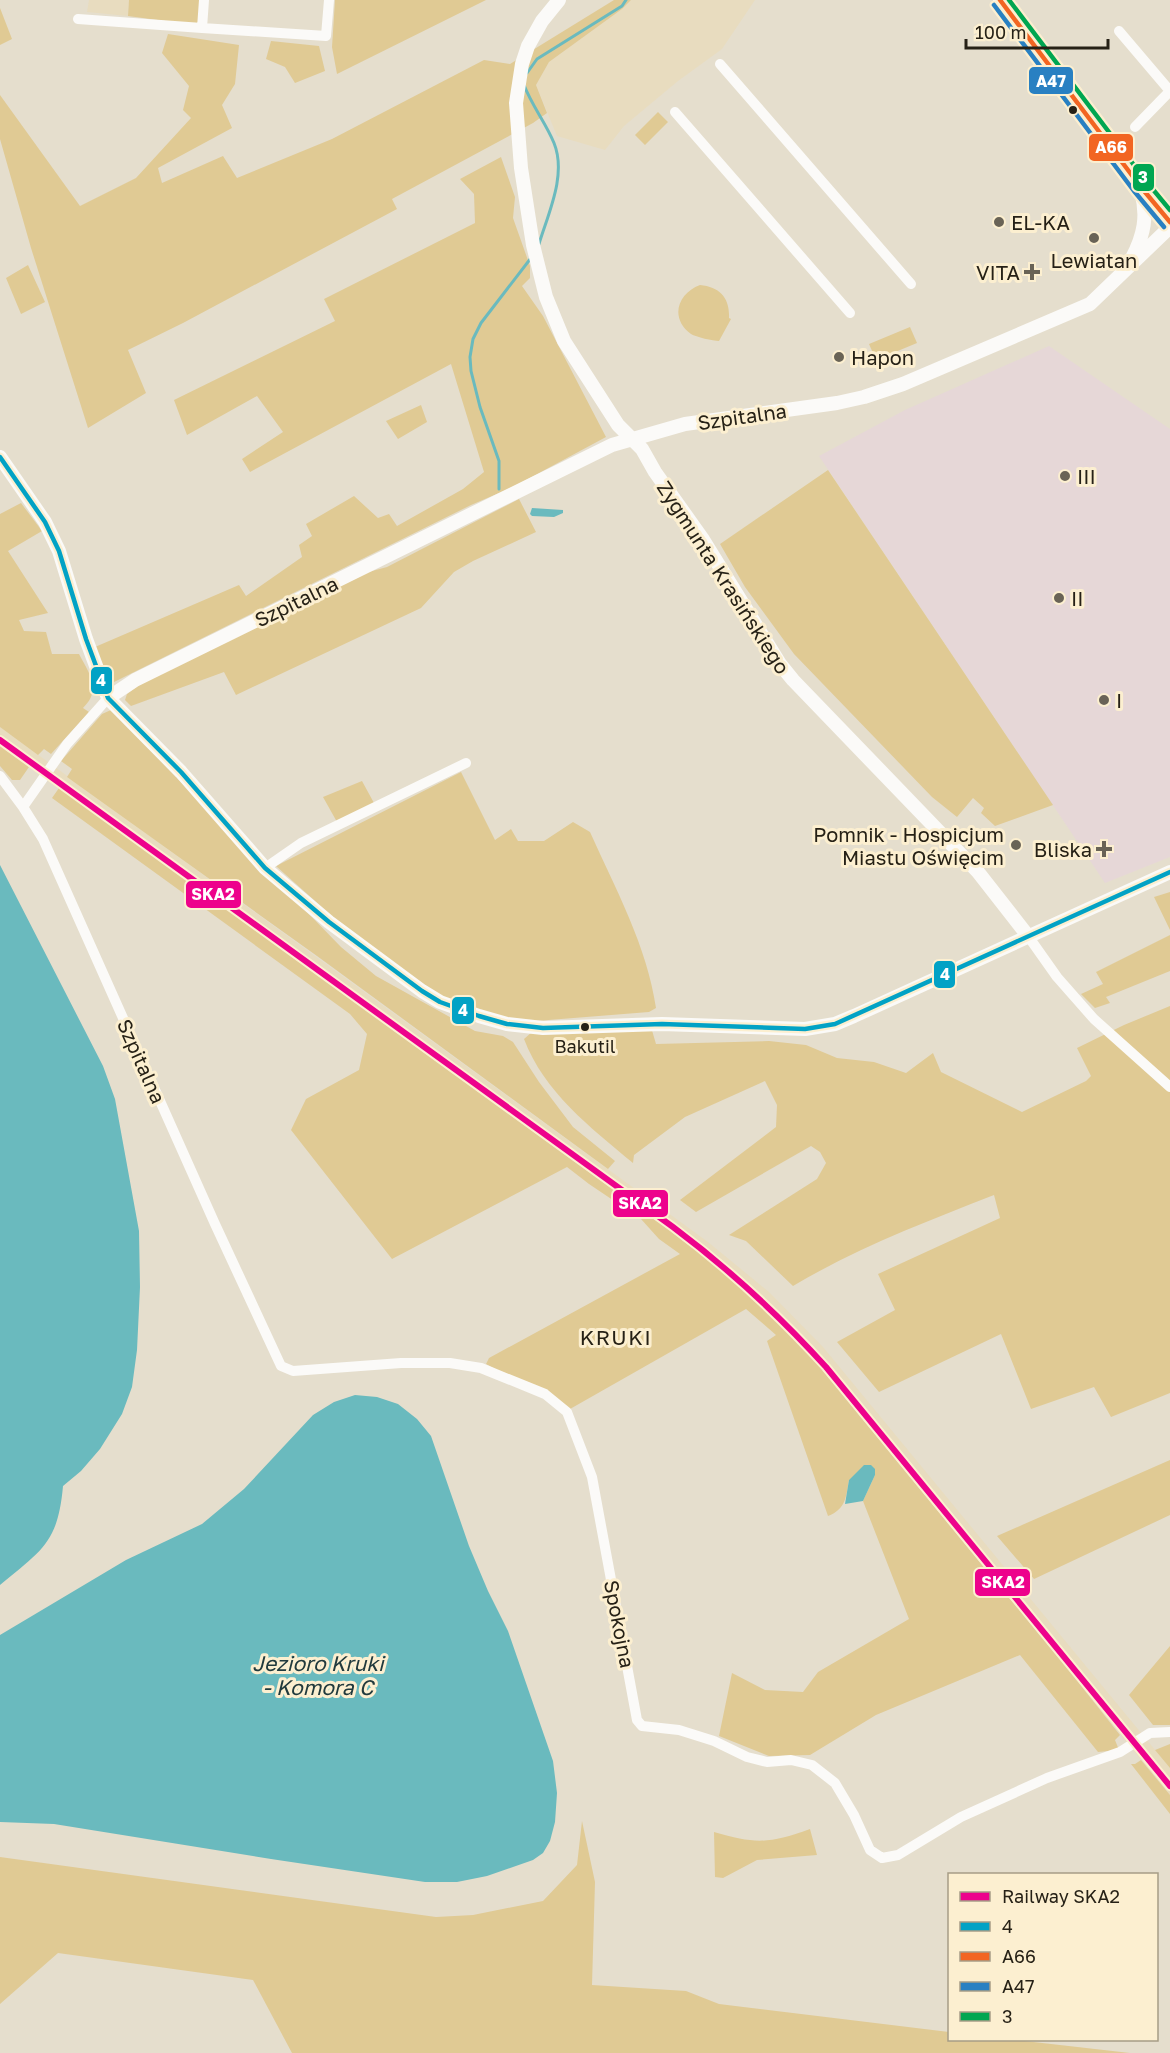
<svg xmlns="http://www.w3.org/2000/svg" width="1170" height="2053" viewBox="0 0 1170 2053" font-family="'Golos Text',sans-serif">
  <style>
    .built { fill: #e8dcbf }
    .medical { fill: #e6d7d7 }
    .green { fill: #e0ca94 }
    .water { fill: #6ababe }
    .lines { fill: none; stroke-linecap: round; stroke-linejoin: round }
    .stream { stroke: #6ababe; stroke-width: 3 }
    .minor { stroke: #fbfaf8; stroke-width: 10 }
    .tertiary { stroke: #fbfaf8; stroke-width: 14 }
    .bus-1-casing { stroke: #fcefd0; stroke-width: 9 }
    .bus-2-casing { stroke: #fcefd0; stroke-width: 9 }
    .bus-3-casing { stroke: #fcefd0; stroke-width: 9 }
    .bus-4-casing { stroke: #fcefd0; stroke-width: 9 }
    .bus-1 { stroke: #02a2c5; stroke-width: 4.5 }
    .bus-2 { stroke: #f26522; stroke-width: 4.5 }
    .bus-3 { stroke: #2980c2; stroke-width: 4.5 }
    .bus-4 { stroke: #00a651; stroke-width: 4.5 }
    .rail-1-casing { stroke: #fcefd0; stroke-width: 10 }
    .rail-1 { stroke: #ed028c; stroke-width: 6 }
    .bus-dot { fill: #262116; stroke: #fcefd0; stroke-width: 2 }
    .poi-dot { fill: #696356; stroke: #fcefd0; stroke-width: 2 }
    .labels { text-anchor: middle; dominant-baseline: central; stroke-width: 6; stroke-linejoin: round; paint-order: stroke }
    .bus-label { font-size: 18px; fill: #262116; stroke: #fcefd0 }
    .poi-label { font-size: 20px; fill: #262116; stroke: #fcefd0; text-anchor: start }
    .street-label { font-size: 20px; fill: #262116; stroke: #fcefd0 }
    .neighbourhood-label { font-size: 21px; letter-spacing: 1.5px; fill: #262116; stroke: #fcefd0 }
    .water-label { font-size: 21px; font-style: italic; fill: #213a3d; stroke: #fcefd0 }
    .line-badge { stroke: #fcefd0; stroke-width: 2 }
    .badge-label { font-size: 16px; text-anchor: middle; font-weight: bold; fill: #fff }
  </style>
  <rect width="100%" height="100%" fill="#e5decd"/>
  <!-- built -->
  <path class="built" d="M89 0H129L128 16 87 12Z
    M631 0H755L722 49 678 81 624 126 605 150 557 136 536 85 549 62 622 9Z
    M0 727 708 1242 769 1292 823 1347 1170 1768V1795L815 1361 783 1326 719 1268 0 746Z"/>
  <!-- medical -->
  <path class="medical" d="M1049 346 1170 429V857L1105 883 819 456 905 410Z"/>
  <!-- green -->
  <path class="green" d="M129 0H201L200 20 195 25 128 16Z
    M335 0H486L337 74 332 47Z
    M614 0H631L622 9 549 62 536 85 547 113 533 123 392 199 397 209 183 323 128 350 146 393 88 428 31 248 0 139V95L80 206 136 178 191 118 183 110 189 86 162 53 168 34 239 45 235 84 222 105 232 128 158 168 162 183 223 156 237 178 332 139 484 60 510 64Z
    M0 8 12 39 0 45Z
    M271 41 319 46 325 71 295 83 285 67 266 59Z
    M658 112 668 122 645 145 635 135Z
    M501 157 515 197 513 218 530 266V278L522 286 543 316 606 437 513 487 471 505 108 685 95 647 239 585 246 596 302 557 299 545 312 536 306 524 354 496 378 518 389 514 397 526 463 489 484 472 451 364 250 472 242 459 283 432 257 396 187 435 174 400 335 321 324 299 475 223 474 194 460 179Z
    M28 265 45 302 21 314 6 278Z
    M700 285C720 287 730 298 729 318L731 319 719 341C713 341 696 337 691 334 669 318 678 293 700 285Z
    M910 327 917 343 876 360 869 344Z
    M421 405 427 422 398 439 386 421Z
    M828 470 1053 805 995 826 981 813 984 808 973 798 957 817 932 797 794 654 745 587 720 544Z
    M519 499 536 532 473 561 454 572 421 608 236 695 224 672 131 706 125 700 127 694 142 683 361 574 387 567Z
    M21 503 42 531 8 551 48 613 19 620 24 631 46 632 52 654H79C89 673 102 690 83 708L89 712 51 754 44 749 38 755 0 727V514Z
    M111 710 341 947 376 976 475 1031 503 1036 513 1042 539 1082 573 1127 615 1161 608 1169 317 956 67 777 72 769 61 761 102 714Z
    M0 746 29 767 20 780H12L0 766Z
    M461 772 495 840 511 829 518 841H544L573 822 590 832C616 890 647 946 656 1008L649 1012 498 1024 413 989 276 866Z
    M362 781 374 803 337 822 323 797Z
    M59 788 670 1231 719 1268 752 1296 815 1361 1078 1682 1120 1735 1115 1740 1119 1750 1098 1752 1020 1655 876 1715 810 1755 769 1756 719 1736 732 1673 765 1690 803 1692 818 1672 909 1619 863 1501 875 1475 849 1480C846 1497 846 1509 828 1516L767 1341 776 1335 746 1309 570 1409 486 1364 489 1358 680 1254 659 1239 641 1219 589 1184 567 1167 392 1259 291 1130 306 1099 359 1070 367 1034 350 1014 52 798Z
    M1170 892V930L1154 897Z
    M1170 935V971L1106 997 1110 1003 1095 1008 1081 994 1103 984 1096 972Z
    M1170 1006V1393L1111 1417 1094 1387 1031 1409 1001 1334 879 1392 837 1342 895 1310 878 1274 1000 1218 994 1195C925 1222 857 1248 793 1286L746 1241 729 1235 817 1179 826 1163 820 1152 811 1146 696 1212 680 1200 776 1127 777 1105 765 1081 685 1117 634 1155 633 1163C591 1128 544 1092 524 1039L532 1032 651 1027 656 1044 769 1041 806 1045 837 1058 874 1062 906 1073 933 1053 941 1072 1022 1112 1086 1081 1091 1076 1077 1048 1124 1025Z
    M1170 1460V1515L1034 1579 997 1536Z
    M1170 1646V1725H1153L1129 1695Z
    M1170 1744V1768L1155 1750Z
    M1141 1760 1170 1795V1814L1131 1764H1135Z
    M582 1821 595 1882 592 1985 686 1991 719 2004 949 2032 950 2040H1016L1130 2053H292L253 1980 58 1953 0 2004V1857L436 1917 473 1915 543 1901 577 1865Z
    M810 1829 817 1855 757 1860 723 1878 715 1877 714 1832C756 1844 768 1844 810 1829Z"/>
  <!-- water -->
  <path class="water" d="M532 508 563 510V513L554 517 532 516 530 514Z
    M0 865 103 1066 115 1099 139 1231 140 1287 137 1350 132 1387 122 1414 100 1449 81 1471 63 1486C58 1543 42 1550 0 1585Z
    M355 1395 377 1397 398 1404 417 1419 431 1436 469 1546 488 1591 508 1631 553 1761 557 1793 555 1822 550 1841 543 1853 533 1860 487 1876 457 1882H425L271 1859 54 1824 0 1822V1635L126 1560 202 1524 244 1489 313 1415 334 1402Z
    M864 1465H871L875 1469V1475L863 1501 845 1504 849 1480Z"/>
  <g class="lines">
    <!-- stream -->
    <path class="stream" d="M527 73 537 59 622 6 626 0
      M524 85C532 106 546 123 554 143 567 175 548 214 539 244
      M499 489V461L480 407 471 371 470 357 473 339 481 323 531 258"/>
    <!-- minor -->
    <path class="minor" d="M78 19 202 28 204 0
      M202 28 326 36 329 0
      M1119 31 1170 91
      M720 64 911 284
      M675 112 850 313
      M1135 127 1170 91
      M0 776 23 807 43 839 215 1224 281 1366 293 1371 401 1363H450L481 1368 545 1394 567 1412 592 1477 637 1720 642 1726 679 1730 714 1741 747 1757 767 1762 791 1760 812 1765 835 1783 854 1815 870 1850 882 1858 898 1855 961 1817 1047 1778 1120 1752 1150 1733 1170 1732
      M23 807 67 744 108 698
      M265 868 301 843 466 763
      M1028 936 1057 977 1094 1019 1170 1087"/>
    <!-- tertiary -->
    <path class="tertiary" d="M559 0 542 21 528 46 522 64 516 103 521 168 533 245 546 297 564 341 618 425 642 449 655 472 702 538 780 664 793 680 978 872 1028 936
      M1000 0 1140 186 1170 222
      M1132 258C1144 235 1148 216 1141 191
      M0 457 45 522 59 551 86 639 108 698 181 772 265 868 329 922 422 991 440 1002 479 1016 507 1024 543 1028 662 1024 805 1029 835 1024 854 1016 1170 872
      M108 698 135 680 612 445 685 424 837 403 864 397 903 384 1090 304 1170 227"/>
    <!-- bus-1 casing -->
    <g class="bus-1-casing">
      <path id="bus-1" d="M0 457 45 522 59 551 86 639 108 698 181 772 265 868 329 922 422 991 440 1002 479 1016 507 1024 543 1028 662 1024 805 1029 835 1024 1170 872"/>
    </g>
    <!-- bus-2 casing -->
    <g class="bus-2-casing">
      <path id="bus-2" d="M1000 0 1140 186 1170 222"/>
    </g>
    <!-- bus-3 casing -->
    <g class="bus-3-casing">
      <path id="bus-3" d="M994 5 1134 191 1164 227"/>
    </g>
    <!-- bus-4 casing -->
    <g class="bus-4-casing">
      <path id="bus-4" d="M1009 0 1146 181 1170 210"/>
    </g>
    <!-- bus-1 -->
    <use href="#bus-1" class="bus-1"/>
    <!-- bus-2 -->
    <use href="#bus-2" class="bus-2"/>
    <!-- bus-3 -->
    <use href="#bus-3" class="bus-3"/>
    <!-- bus-4 -->
    <use href="#bus-4" class="bus-4"/>
    <!-- rail-1 casing -->
    <g class="rail-1-casing">
      <path id="rail-1" d="M0 740 673 1227C729 1269 779 1315 826 1367L1170 1786"/>
    </g>
    <!-- rail-1 -->
    <use href="#rail-1" class="rail-1"/>
  </g>
  <!-- markers -->
  <g class="bus-dot">
    <circle cx="1073" cy="110" r="5"/>
    <circle cx="585" cy="1027" r="5"/>
  </g>
  <g class="poi-dot">
    <circle cx="999" cy="222" r="6"/>
    <circle cx="1094" cy="238" r="6"/>
    <path d="M1029 263h6v6h6v6h-6v6h-6v-6h-6v-6h6z"/>
    <circle cx="839" cy="357" r="6"/>
    <circle cx="1065" cy="476" r="6"/>
    <circle cx="1059" cy="598" r="6"/>
    <circle cx="1104" cy="700" r="6"/>
    <circle cx="1016" cy="845" r="6"/>
    <path d="M1101 840h6v6h6v6h-6v6h-6v-6h-6v-6h6z"/>
  </g>
  <g class="labels">
    <!-- bus labels -->
    <g class="bus-label">
      <text x="585" y="1046">Bakutil</text>
    </g>
    <!-- poi labels -->
    <g class="poi-label">
      <text x="1011" y="222">EL-KA</text>
      <text x="1094" y="260" text-anchor="middle">Lewiatan</text>
      <text x="1020" y="272" text-anchor="end">VITA</text>
      <text x="851" y="357">Hapon</text>
      <text x="1077" y="476">III</text>
      <text x="1071" y="598">II</text>
      <text x="1116" y="700">I</text>
      <text x="1004" y="834" text-anchor="end">Pomnik - Hospicjum<tspan x="1004" dy="23">Miastu Oświęcim</tspan></text>
      <text x="1092" y="849" text-anchor="end">Bliska</text>
    </g>
    <!-- street labels -->
    <g class="street-label">
      <text transform="translate(742 416) rotate(-8)">Szpitalna</text>
      <text transform="translate(724 577) rotate(57)">Zygmunta Krasińskiego</text>
      <text transform="translate(296 601) rotate(-26)">Szpitalna</text>
      <text transform="translate(142 1061) rotate(66)">Szpitalna</text>
      <text transform="translate(620 1624) rotate(79)">Spokojna</text>
    </g>
    <!-- neighbourhood labels -->
    <g class="neighbourhood-label">
      <text x="616" y="1337">KRUKI</text>
    </g>
    <!-- water labels -->
    <g class="water-label">
      <text x="318" y="1663">Jezioro Kruki<tspan x="318" dy="24">- Komora C</tspan></text>
    </g>
  </g>
  <g class="line-badge">
    <rect x="1028" y="66" width="46" height="29" rx="6" fill="#2980c2"/>
    <rect x="1088" y="133" width="46" height="29" rx="6" fill="#f26522"/>
    <rect x="1132" y="163" width="23" height="29" rx="6" fill="#00a651"/>
    <rect x="90" y="666" width="23" height="29" rx="6" fill="#02a2c5"/>
    <rect x="185" y="880" width="57" height="29" rx="6" fill="#ed028c"/>
    <rect x="933" y="960" width="23" height="29" rx="6" fill="#02a2c5"/>
    <rect x="451" y="996" width="24" height="29" rx="6" fill="#02a2c5"/>
    <rect x="612" y="1189" width="57" height="29" rx="6" fill="#ed028c"/>
    <rect x="974" y="1568" width="57" height="29" rx="6" fill="#ed028c"/>
  </g>
  <g class="badge-label">
    <text x="1051" y="87">A47</text>
    <text x="1111" y="153">A66</text>
    <text x="1143" y="183">3</text>
    <text x="101" y="686">4</text>
    <text x="213" y="900">SKA2</text>
    <text x="945" y="980">4</text>
    <text x="463" y="1016">4</text>
    <text x="640" y="1209">SKA2</text>
    <text x="1003" y="1588">SKA2</text>
  </g>
  <!-- legend -->
  <rect x="948" y="1873" width="210" height="168" fill="#fcefd0" stroke="#a69d86" stroke-width="1.5"/>
  <rect x="960" y="1892" width="30" height="9" fill="#ed028c" stroke="#a69d86" stroke-width="1.5"/>
  <text x="1002" y="1903" font-size="18" fill="#262116">Railway SKA2</text>
  <rect x="960" y="1922" width="30" height="9" fill="#02a2c5" stroke="#a69d86" stroke-width="1.5"/>
  <text x="1002" y="1933" font-size="18" fill="#262116">4</text>
  <rect x="960" y="1952" width="30" height="9" fill="#f26522" stroke="#a69d86" stroke-width="1.5"/>
  <text x="1002" y="1963" font-size="18" fill="#262116">A66</text>
  <rect x="960" y="1982" width="30" height="9" fill="#2980c2" stroke="#a69d86" stroke-width="1.5"/>
  <text x="1002" y="1993" font-size="18" fill="#262116">A47</text>
  <rect x="960" y="2012" width="30" height="9" fill="#00a651" stroke="#a69d86" stroke-width="1.5"/>
  <text x="1002" y="2023" font-size="18" fill="#262116">3</text>
  <!-- scale -->
  <path d="M966 39v9h142v-9" fill="none" stroke="#262116" stroke-width="3"/>
  <text x="975" y="39" font-size="18" fill="#262116" stroke="#fcefd0" stroke-width="4.5" paint-order="stroke">100 m</text>
</svg>
